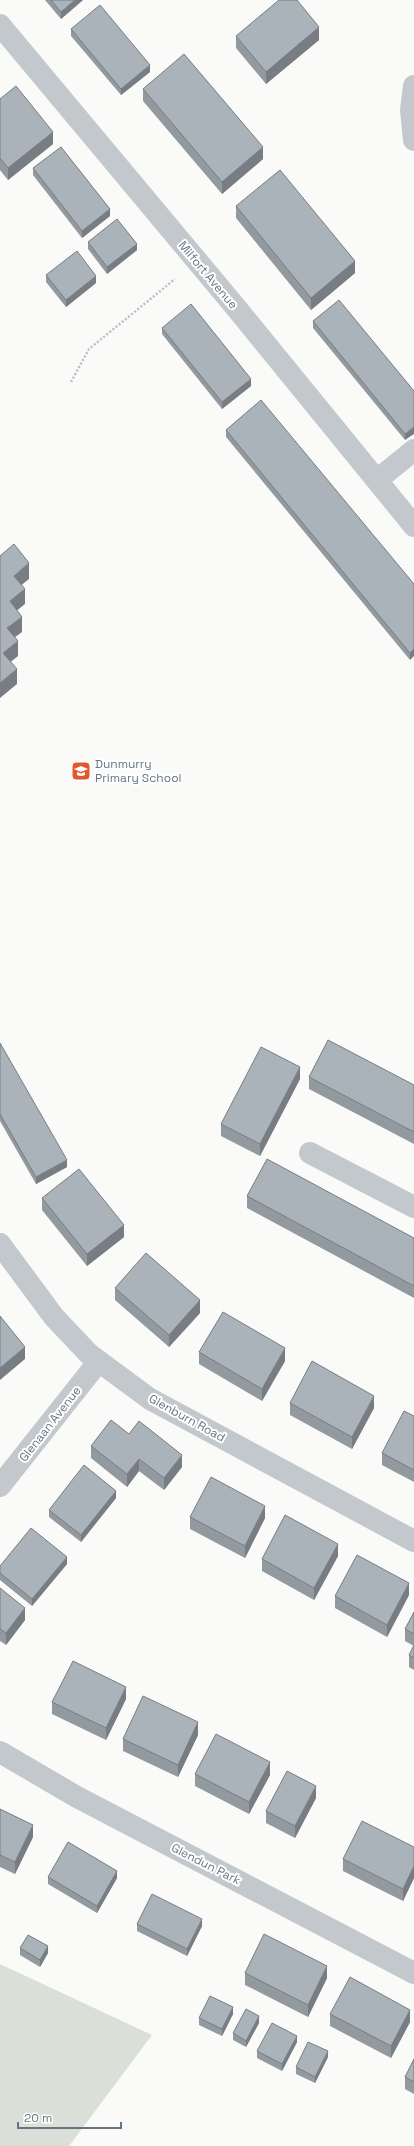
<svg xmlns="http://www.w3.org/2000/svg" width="414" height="2146" viewBox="0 0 414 2146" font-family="'Space Grotesk',sans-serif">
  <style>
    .green { fill: #dadfd7 }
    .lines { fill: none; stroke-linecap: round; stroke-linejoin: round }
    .path { stroke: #bbbfc2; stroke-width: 2.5; stroke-dasharray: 2 2; stroke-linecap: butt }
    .minor { stroke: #c3c8cc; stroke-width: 22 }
    .wall { fill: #929a9f }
    .shaded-wall { fill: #777d82 }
    .building { fill: #aab3b9; stroke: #777d82 }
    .labels { text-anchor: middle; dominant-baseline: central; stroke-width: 4; stroke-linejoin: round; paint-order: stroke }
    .street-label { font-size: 12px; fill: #657683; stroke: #fff }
    .poi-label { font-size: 12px; fill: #657683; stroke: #fff; text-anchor: start }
  </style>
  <rect width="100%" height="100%" fill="#fafaf8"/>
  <!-- green -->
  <path class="green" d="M0 1964 152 2035 69 2146H0Z"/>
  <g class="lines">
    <!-- path -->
    <path class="path" d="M71 382 89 349 175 279"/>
    <!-- minor -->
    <path class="minor" d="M0 25 238 310 414 526
      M414 86 411 110 414 140
      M377 480 414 450
      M310 1153 414 1207
      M0 1244 54 1317 89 1354 150 1399 414 1541
      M0 1486 99 1361
      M0 1752 77 1797 414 1973"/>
  </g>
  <!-- wall -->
  <path class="wall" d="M45 0H83L61 19Z
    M71 29 150 72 121 95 71 36Z
    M236 36 319 40 266 84 236 48Z
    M143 89 263 159 222 194 143 101Z
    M0 99 53 144 8 180 0 170Z
    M33 168 110 216 82 238 33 175Z
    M236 206 355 273 311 310 236 218Z
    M88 242 137 250 107 274 88 249Z
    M46 275 96 283 66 307 46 282Z
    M313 321 414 391 405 440 313 328Z
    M162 328 251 386 222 409 162 334Z
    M226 430 414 584 410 660 226 437Z
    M0 1043 67 1167 36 1184 0 1121Z
    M309 1077 414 1085V1144L309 1089Z
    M300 1079 260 1156 221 1136V1124Z
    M247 1196 414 1238V1298L247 1208Z
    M42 1198 124 1237 87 1266 42 1210Z
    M115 1288 200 1313 169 1347 115 1300Z
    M199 1352 285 1361 262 1401 199 1364Z
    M290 1403 374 1408 352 1449 290 1415Z
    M414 1416V1482L382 1465V1453Z
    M129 1434 182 1467 164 1490 139 1471 127 1487 91 1458V1446Z
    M116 1498 81 1542 49 1517V1510Z
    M190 1517 265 1518 245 1558 190 1529Z
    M338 1556 314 1600 262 1571V1559Z
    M67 1564 32 1606 0 1580V1566Z
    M0 1588 25 1620 6 1645 0 1641Z
    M409 1595 387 1637 335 1608V1596Z
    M414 1612V1670L409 1667V1655L414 1646 405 1641V1629Z
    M126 1699 106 1740 52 1714V1702Z
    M198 1735 178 1777 123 1751V1739Z
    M195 1774 270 1775 249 1814 195 1786Z
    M316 1798 295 1838 266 1823V1811Z
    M0 1809 33 1837 15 1874 0 1867Z
    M414 1847V1878L403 1901 343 1871V1859Z
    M48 1877 117 1878 97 1913 48 1884Z
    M137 1924 202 1926 187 1956 137 1931Z
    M20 1948 48 1953 40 1967 20 1955Z
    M245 1973 327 1978 308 2017 245 1985Z
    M233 2014 222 2036 199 2025V2018Z
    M330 2014 410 2022 391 2058 330 2026Z
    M259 2023 246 2047 233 2040V2033Z
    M297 2042 282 2071 257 2058V2051Z
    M328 2057 315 2083 296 2074V2067Z
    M414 2059V2094L405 2089V2077Z"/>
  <!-- shaded-wall -->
  <path class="shaded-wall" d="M75 0H83L61 19V12Z
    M319 27V40L266 84V72Z
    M150 65V72L121 95V89Z
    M53 132V144L8 180V168Z
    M263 147V159L222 194V182Z
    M110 209V216L82 238V231Z
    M137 244V250L107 274V267Z
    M355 261V273L311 310V298Z
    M96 276V283L66 307V300Z
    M251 379V386L222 409V402Z
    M414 427V434L405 440V434Z
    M29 563V579L14 591V576Z
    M25 589V604L10 616V601Z
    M22 617V632L7 643V628Z
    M18 641V656L3 668V653Z
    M414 649V656L410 660V653Z
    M17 669V684L0 698V683Z
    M300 1067V1079L260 1156V1144Z
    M67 1160V1167L36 1184V1177Z
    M124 1225V1237L87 1266V1254Z
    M200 1300V1313L169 1347V1335Z
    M25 1347V1359L0 1380V1368Z
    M285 1348V1361L262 1401V1389Z
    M374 1396V1408L352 1449V1437Z
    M182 1455V1467L164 1490V1478Z
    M139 1459V1471L127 1487V1474Z
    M116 1491V1498L81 1542V1535Z
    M265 1506V1518L245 1558V1546Z
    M338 1544V1556L314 1600V1588Z
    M67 1557V1564L32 1606V1599Z
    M409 1583V1595L387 1637V1625Z
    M25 1608V1620L6 1645V1633Z
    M126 1687V1699L106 1740V1728Z
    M198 1722V1735L178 1777V1765Z
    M270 1762V1775L249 1814V1802Z
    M316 1786V1798L295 1838V1826Z
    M33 1825V1837L15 1874V1862Z
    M414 1866V1878L403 1901V1889Z
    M117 1871V1878L97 1913V1906Z
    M202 1919V1926L187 1956V1949Z
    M48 1946V1953L40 1967V1960Z
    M327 1966V1978L308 2017V2005Z
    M233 2007V2014L222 2036V2029Z
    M410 2010V2022L391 2058V2046Z
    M259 2016V2023L246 2047V2041Z
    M297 2036V2042L282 2071V2064Z
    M328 2051V2057L315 2083V2077Z"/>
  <!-- building -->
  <path class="building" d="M51 0H75L61 12Z
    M279 0H297L319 27 266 72 236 36Z
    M100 5 150 65 121 89 71 29Z
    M184 54 263 147 222 182 143 89Z
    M16 86 53 132 8 168 0 158V99Z
    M61 147 110 209 82 231 33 168Z
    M280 170 355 261 311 298 236 206Z
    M117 219 137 244 107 267 88 242Z
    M77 251 96 276 66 300 46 275Z
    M339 300 414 391V427L405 434 313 321Z
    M191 304 251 379 222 402 162 328Z
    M261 400 414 584V649L410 653 226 430Z
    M14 544 29 563 14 576 25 589 10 601 22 617 7 628 18 641 3 653 17 669 0 683V556Z
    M328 1040 414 1085V1132L309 1077Z
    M0 1043 67 1160 36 1177 0 1114Z
    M261 1047 300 1067 260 1144 221 1124Z
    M267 1159 414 1238V1286L247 1196Z
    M79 1169 124 1225 87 1254 42 1198Z
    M146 1253 200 1300 169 1335 115 1288Z
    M223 1312 285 1348 262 1389 199 1352Z
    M0 1316 25 1347 0 1368Z
    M312 1361 374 1396 352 1437 290 1403Z
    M404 1411 414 1416V1470L382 1453Z
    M111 1420 129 1434 139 1421 182 1455 164 1478 139 1459 127 1474 91 1446Z
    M84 1465 116 1491 81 1535 49 1510Z
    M211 1477 265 1506 245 1546 190 1517Z
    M285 1515 338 1544 314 1588 262 1559Z
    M31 1528 67 1557 32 1599 0 1573V1566Z
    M357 1555 409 1583 387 1625 335 1596Z
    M0 1588 25 1608 6 1633 0 1629Z
    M414 1612V1634L405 1629Z
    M414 1645V1658L409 1655Z
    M73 1661 126 1687 106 1728 52 1702Z
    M143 1696 198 1722 178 1765 123 1739Z
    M216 1734 270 1762 249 1802 195 1774Z
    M287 1771 316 1786 295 1826 266 1811Z
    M0 1809 33 1825 15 1862 0 1855Z
    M362 1821 414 1847V1866L403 1889 343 1859Z
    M68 1842 117 1871 97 1906 48 1877Z
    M152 1894 202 1919 187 1949 137 1924Z
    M264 1934 327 1966 308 2005 245 1973Z
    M28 1935 48 1946 40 1960 20 1948Z
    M350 1977 410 2010 391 2046 330 2014Z
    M210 1996 233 2007 222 2029 199 2018Z
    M246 2009 259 2016 246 2041 233 2033Z
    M272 2023 297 2036 282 2064 257 2051Z
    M308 2042 328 2051 315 2077 296 2067Z
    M414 2059V2082L405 2077Z"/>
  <!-- icons -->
  <defs>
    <g id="school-square" transform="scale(1)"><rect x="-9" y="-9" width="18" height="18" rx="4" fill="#e4572e" stroke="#fff"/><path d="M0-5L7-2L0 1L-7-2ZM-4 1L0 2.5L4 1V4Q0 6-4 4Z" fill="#fff"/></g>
  </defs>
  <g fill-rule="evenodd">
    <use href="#school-square" x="81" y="771"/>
  </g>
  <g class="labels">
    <!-- street labels -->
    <g class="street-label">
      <text transform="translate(208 275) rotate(50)">Milfort Avenue</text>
      <text transform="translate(187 1418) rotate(29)">Glenburn Road</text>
      <text transform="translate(50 1424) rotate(-52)">Glenaan Avenue</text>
      <text transform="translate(206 1864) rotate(27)">Glendun Park</text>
    </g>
    <!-- poi labels -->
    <g class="poi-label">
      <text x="95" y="764">Dunmurry<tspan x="95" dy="14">Primary School</tspan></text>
    </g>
  </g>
  <!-- scale -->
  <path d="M18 2122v6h103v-6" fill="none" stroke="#657683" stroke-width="2"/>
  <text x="24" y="2122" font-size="12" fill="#657683" stroke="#ffffff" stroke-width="3" paint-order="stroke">20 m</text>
</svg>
